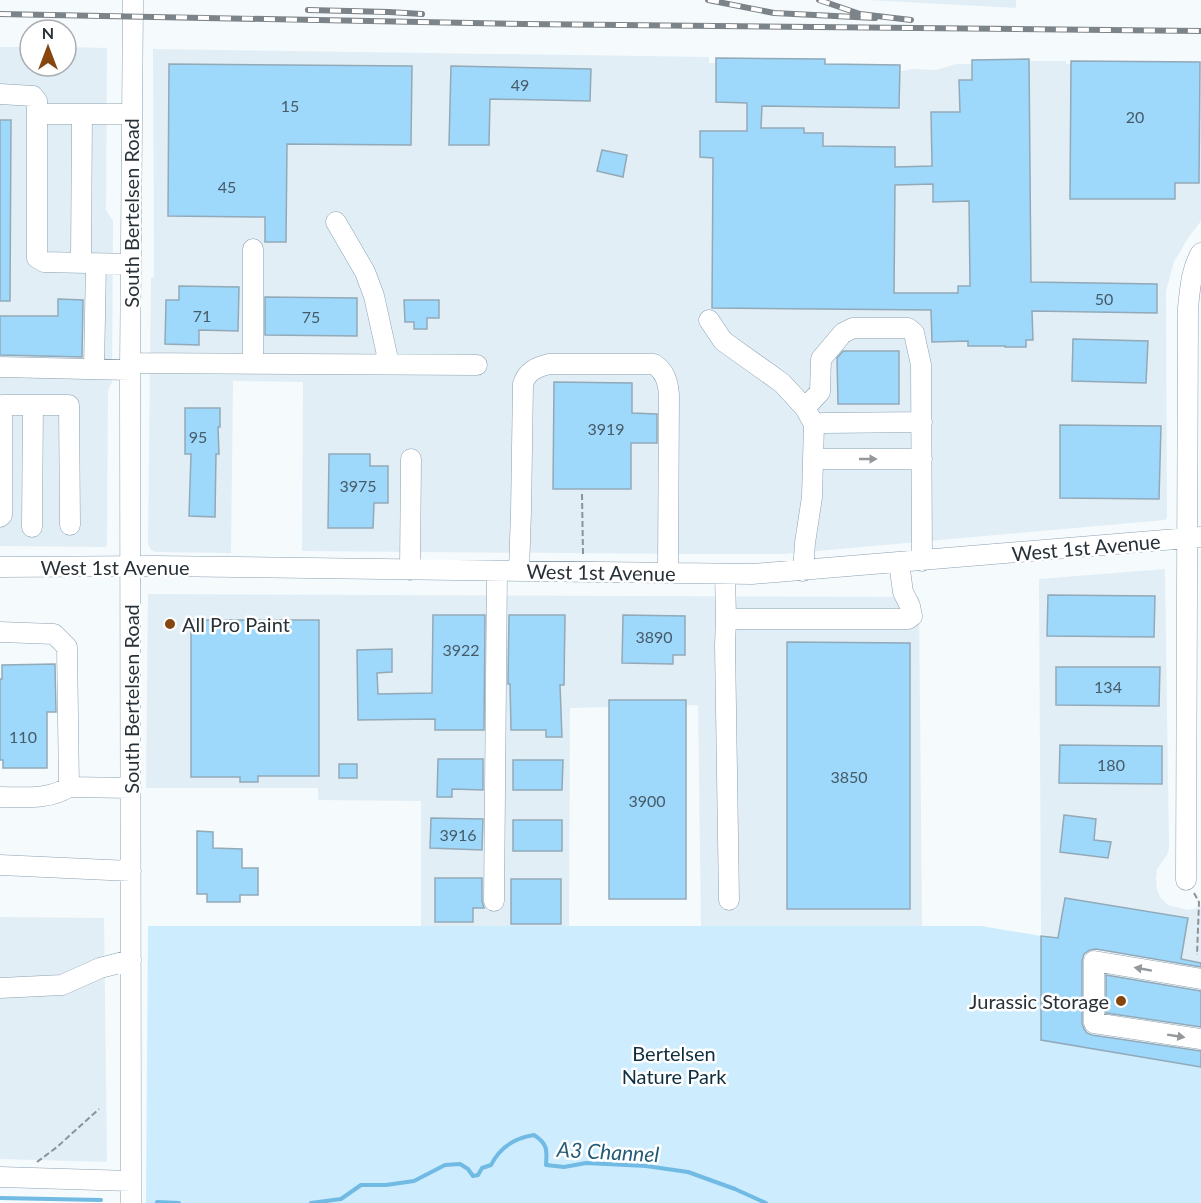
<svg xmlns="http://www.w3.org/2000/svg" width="1201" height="1203" viewBox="0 0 1201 1203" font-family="Lato,sans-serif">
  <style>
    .built { fill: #e1eef6 }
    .green { fill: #cdecfe }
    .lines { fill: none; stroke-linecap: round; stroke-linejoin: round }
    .stream { stroke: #70bae4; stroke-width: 4 }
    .building { fill: #9ed8fb; stroke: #92a9b8; stroke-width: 1.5; fill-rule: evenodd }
    .minor-casing { stroke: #8aa1b0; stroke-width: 21 }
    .path { stroke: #8c9397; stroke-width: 2; stroke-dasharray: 6 3; stroke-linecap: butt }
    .minor { stroke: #fff; stroke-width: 20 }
    .rail-casing { stroke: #7c8489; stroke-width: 6 }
    .rail { stroke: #fff; stroke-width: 4; stroke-dasharray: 11; stroke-linecap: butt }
    .oneway { fill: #94989b }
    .poi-dot { fill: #86460e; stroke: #fff; stroke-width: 2 }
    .labels { text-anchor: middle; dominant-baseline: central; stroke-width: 5; stroke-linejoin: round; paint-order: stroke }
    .number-label { font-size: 16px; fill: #465b68 }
    .street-label { font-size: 20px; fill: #283137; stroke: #fff }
    .poi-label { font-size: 20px; fill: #283137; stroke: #fff; text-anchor: start }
    .park-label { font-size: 20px; fill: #0d2f40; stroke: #fff }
    .water-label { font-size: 21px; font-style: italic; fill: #225a77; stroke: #fff }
  </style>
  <rect width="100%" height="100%" fill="#f5fafd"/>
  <!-- built -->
  <path class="built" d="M867 0H1016V8Z
    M0 47H30V66H66V47L107 48 106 210 113 221 112 382 108 390 107 545 105 547 0 546Z
    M153 49 709 57V63H820V71L895 72 912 69 936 70 956 64H1024L1025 61H1066V64L1201 67V221L1188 238 1174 262 1166 291 1167 518 1165 520 784 554H684L302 551 303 382 233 381 231 553 156 552 151 550 148 544 151 278 154 277Z
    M1165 569 1169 848 1167 855 1157 869 1156 879 1157 890 1161 898 1168 905 1188 910 1197 908 1201 905V963L1041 936 1039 579Z
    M148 594 919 597 922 926H701L698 705 570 708 569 926H421V801L318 800V788H146Z
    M0 917 104 918 107 1162 0 1159Z"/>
  <!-- green -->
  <path class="green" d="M148 926H981L1041 936V1040L1201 1067V1203H146Z"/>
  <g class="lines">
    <!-- stream -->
    <path class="stream" d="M0 1198 101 1200
      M157 1202 179 1203
      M311 1203 341 1199 361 1185H386L414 1181 445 1165 460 1164 468 1169 473 1176 478 1175 482 1168 491 1165C500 1147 514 1138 534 1135 548 1144 547 1150 546 1165L564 1167 586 1163 646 1166 688 1172 735 1189 766 1203"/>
  </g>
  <!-- building -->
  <path class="building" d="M716 58 825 59V64L900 65 899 108 762 106 761 128H804V133H823V146L895 147V167L932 166 931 112H960L959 80H972V60L1029 59 1031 282 1157 284V313L1032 311 1033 340H1026V347H1005V346H968V341L932 342 931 310 712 308 713 158 700 157V131H747V103L716 102ZM933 184V202L969 201 970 286H958V293H894L895 185Z
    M1071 61 1200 62 1199 183H1175V199H1070Z
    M169 64 412 66 411 145 287 144 286 242H265V217L168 216Z
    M451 66 591 69 590 101 490 99 489 145H449Z
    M0 120H11L10 301H0Z
    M602 150 627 155 623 177 597 171Z
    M179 286 239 287 238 331 199 330V345L165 344 166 300H179Z
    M265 297 357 298V336L265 335Z
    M58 299 83 300 82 357 0 355V316H58Z
    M404 300H439V318H427V329H414V322H405Z
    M1073 339 1148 341 1146 383 1072 381Z
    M843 351H899V404H838L837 358Z
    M554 382 632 383V413L657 414V443H631V489H553Z
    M185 408H220V427H218L219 454H216L215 517 189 516 191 454H185Z
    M1060 425 1161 426 1159 499 1060 498Z
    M329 454H370V466H388V503H374L373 528H328Z
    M1048 595 1155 596 1154 637 1047 636Z
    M433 615H485L484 730H435V719L358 720 357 650 392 649V672L377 673 378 694 432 693Z
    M509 615H565L564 685H560L562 737H546V730H511L510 684H508Z
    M623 615 685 616V655H673V664L622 663Z
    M191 620H319V776H258V782H240V777H191Z
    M787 642 910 643V909H787Z
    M55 664 56 712H47V768H3V760H0V679H2V665Z
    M1056 667H1160L1159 706 1056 705Z
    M609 700H686V899H609Z
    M1060 745 1162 746V784L1059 783Z
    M438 759H483V790L452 789V797H437Z
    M513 760H563L562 790H513Z
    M339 764H357V778H339Z
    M1064 815 1096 819 1094 840 1111 842 1108 858 1060 852Z
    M431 818 483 819 482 850 430 848Z
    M513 820H562V851H513Z
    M197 831 213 832V848L242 849V868H258V895H240V902H207V894H197Z
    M435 878H482V901L484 908H473V922H435Z
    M511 879H561V924H511Z
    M1065 898 1188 918 1181 959 1201 963V967L1096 949 1090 950 1084 954 1082 961V1023L1084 1029 1087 1033 1092 1035 1201 1051V1067L1041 1040V936L1058 938Z
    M1106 975 1201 991V1027L1106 1013Z"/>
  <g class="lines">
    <!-- minor casing -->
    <g class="minor-casing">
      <path id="minor" d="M0 94 33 96 37 101V114H132
        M37 114V258L44 262 131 264
        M336 222 365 272 374 296 389 364
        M253 249V363
        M81 263 82 114
        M709 320 723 341 782 383 805 408 814 424 812 497 805 543 803 571
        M130 363 477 365
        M0 367 130 370
        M94 369 96 263
        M805 408 820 392 821 359 843 333 853 328H908L914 333 921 365 922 561
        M814 424 824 423 922 422
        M813 459H922
        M0 517 2 515V405H69L70 525
        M32 527 33 405
        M0 567 155 566 752 574 1201 537
        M410 570 411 459
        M519 571 521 512 523 384C527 371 537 367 549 364H654C665 371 668 382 669 395L668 573
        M725 574 726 619H908L912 616 910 606 903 592 899 563
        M726 619 725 645 729 900
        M0 632 54 634 67 647 69 787C49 800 24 797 0 797
        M69 787 131 788
        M0 865 131 871
        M1186 880 1188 308C1190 290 1191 269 1201 253
        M494 901 497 571
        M1201 979 1094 961V1023L1201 1039
        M0 988 62 985 100 968 131 960
        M0 1177 131 1181
        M131 1203 130 370 133 0"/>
    </g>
    <!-- path -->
    <path class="path" d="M582 494 583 554
      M1194 893 1199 902 1197 955
      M37 1162 57 1147 99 1109"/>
    <!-- minor -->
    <use href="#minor" class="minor"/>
    <!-- rail casing -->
    <g class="rail-casing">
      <path id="rail" d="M708 0 774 13 875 18
        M819 0 860 14 911 20
        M308 10 389 12 422 14
        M0 14 524 24 1201 31"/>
    </g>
    <!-- rail -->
    <use href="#rail" class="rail"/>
  </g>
  <!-- one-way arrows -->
  <defs><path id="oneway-solid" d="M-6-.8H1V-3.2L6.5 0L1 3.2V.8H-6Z" transform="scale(1.5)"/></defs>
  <g class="oneway">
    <use href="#oneway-solid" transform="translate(868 459)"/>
    <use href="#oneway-solid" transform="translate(1143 969) rotate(-170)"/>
    <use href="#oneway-solid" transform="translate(1176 1036) rotate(9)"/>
  </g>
  <!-- markers -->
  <g class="poi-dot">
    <circle cx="170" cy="624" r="6"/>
    <circle cx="1121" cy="1001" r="6"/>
  </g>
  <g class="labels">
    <!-- number labels -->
    <g class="number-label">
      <text x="520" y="84">49</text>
      <text x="290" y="105">15</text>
      <text x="1135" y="116">20</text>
      <text x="227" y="186">45</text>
      <text x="1104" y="298">50</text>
      <text x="202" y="315">71</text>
      <text x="311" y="316">75</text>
      <text x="606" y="428">3919</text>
      <text x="198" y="436">95</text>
      <text x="358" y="485">3975</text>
      <text x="654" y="636">3890</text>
      <text x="461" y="649">3922</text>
      <text x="1108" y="686">134</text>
      <text x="23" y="736">110</text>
      <text x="1111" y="764">180</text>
      <text x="849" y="776">3850</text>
      <text x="647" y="800">3900</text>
      <text x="458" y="834">3916</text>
    </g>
    <!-- street labels -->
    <g class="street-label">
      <text transform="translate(131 213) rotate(-90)">South Bertelsen Road</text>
      <text transform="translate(1086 547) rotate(-5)">West 1st Avenue</text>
      <text x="115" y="567">West 1st Avenue</text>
      <text transform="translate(601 572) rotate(1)">West 1st Avenue</text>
      <text transform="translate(131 699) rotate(-90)">South Bertelsen Road</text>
    </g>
    <!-- poi labels -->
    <g class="poi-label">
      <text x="182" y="624">All Pro Paint</text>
      <text x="1109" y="1001" text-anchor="end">Jurassic Storage</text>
    </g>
    <!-- park labels -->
    <g class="park-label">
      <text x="674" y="1053">Bertelsen<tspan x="674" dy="23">Nature Park</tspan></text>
    </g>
    <!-- water labels -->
    <g class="water-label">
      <text transform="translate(608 1151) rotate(3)">A3 Channel</text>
    </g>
  </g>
  <!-- north arrow -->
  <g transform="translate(48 48)"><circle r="28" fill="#ffffff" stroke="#a9adaf" stroke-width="1.5"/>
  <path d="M0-4.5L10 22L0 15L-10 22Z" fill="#86460e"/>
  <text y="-9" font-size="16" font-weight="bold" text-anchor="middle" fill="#283137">N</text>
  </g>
</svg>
